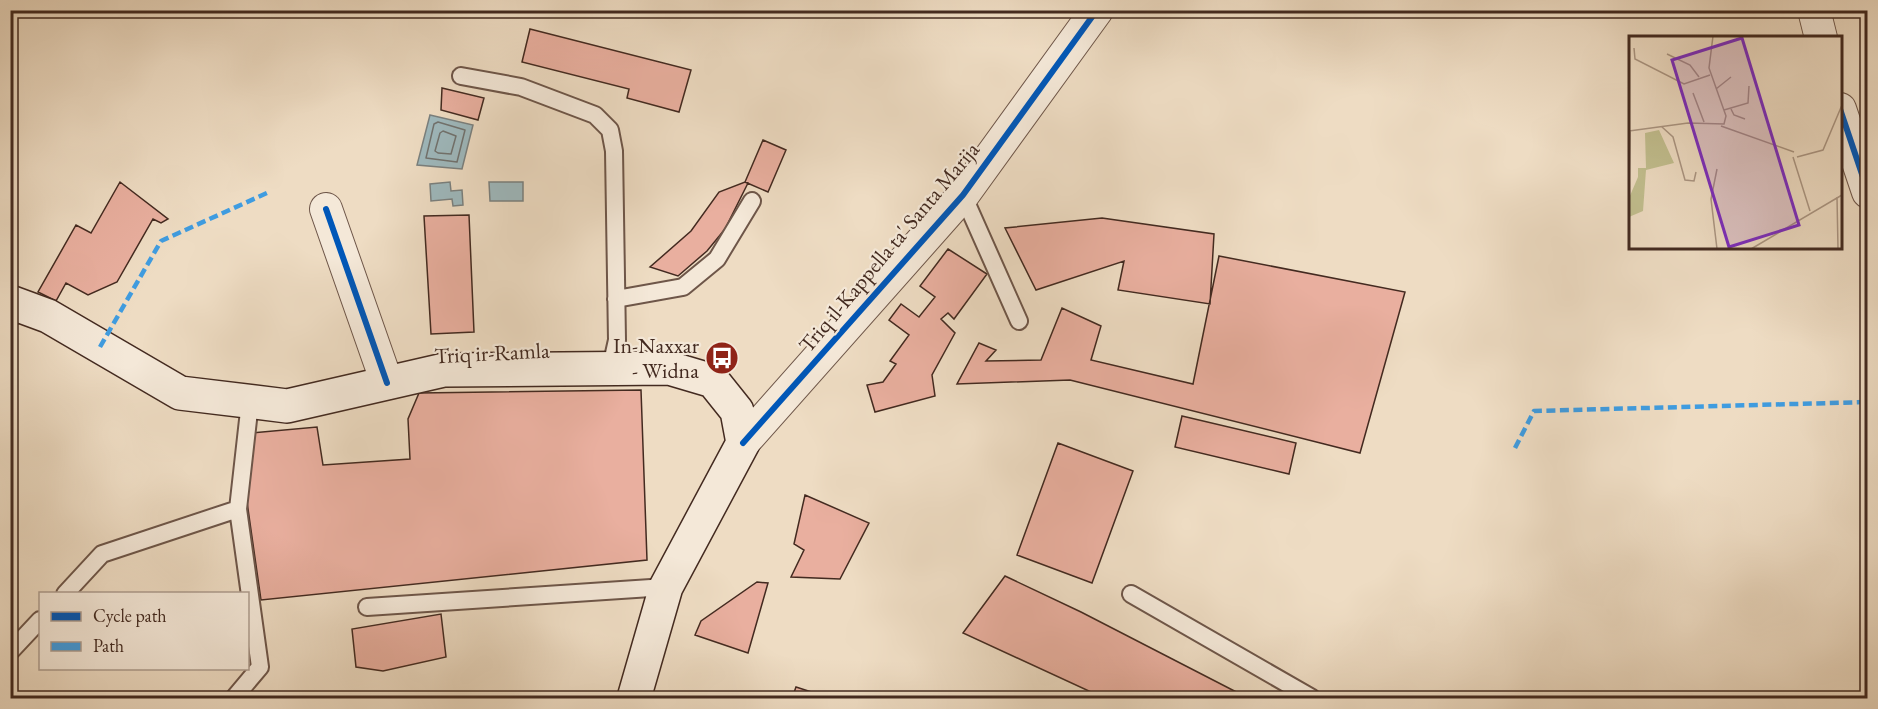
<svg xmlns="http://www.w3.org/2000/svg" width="1878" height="709" viewBox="0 0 1878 709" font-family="'EB Garamond',serif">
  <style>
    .water { fill: #9eb9be; stroke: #7a807f; stroke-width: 1.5 }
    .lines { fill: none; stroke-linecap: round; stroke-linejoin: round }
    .shore { stroke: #70726f; stroke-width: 1.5 }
    .building { fill: #e9af9f; stroke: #432a20; stroke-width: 1.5 }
    .lane-casing { stroke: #6e5649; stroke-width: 20 }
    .street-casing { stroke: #6e5649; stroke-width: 34 }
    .secondary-casing { stroke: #432a20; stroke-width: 36 }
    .lane { stroke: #f4e8d8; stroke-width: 16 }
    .street { stroke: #f4e8d8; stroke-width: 32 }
    .secondary { stroke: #f4e8d8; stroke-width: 33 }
    .quiet { stroke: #3f9ce0; stroke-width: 4.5; stroke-dasharray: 9 4.5; stroke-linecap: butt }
    .cycleway-casing { stroke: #f4e8d8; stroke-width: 10 }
    .cycleway { stroke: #0057b8; stroke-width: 6 }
    .labels { text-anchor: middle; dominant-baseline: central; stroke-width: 4.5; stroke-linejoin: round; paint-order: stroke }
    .street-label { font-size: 22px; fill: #432a20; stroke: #f4e8d8 }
    .poi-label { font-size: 22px; fill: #432a20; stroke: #f4e8d8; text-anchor: end }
    .inset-road { fill: none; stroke: #aa9582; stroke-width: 1.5 }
    .view { fill: #7b2cbf; fill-opacity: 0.15; stroke: #7b2cbf; stroke-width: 3 }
    .inset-edge { fill: none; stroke: #432a20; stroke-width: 3 }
  </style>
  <rect width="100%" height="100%" fill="#eedcc3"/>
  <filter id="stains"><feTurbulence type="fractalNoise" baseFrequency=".00333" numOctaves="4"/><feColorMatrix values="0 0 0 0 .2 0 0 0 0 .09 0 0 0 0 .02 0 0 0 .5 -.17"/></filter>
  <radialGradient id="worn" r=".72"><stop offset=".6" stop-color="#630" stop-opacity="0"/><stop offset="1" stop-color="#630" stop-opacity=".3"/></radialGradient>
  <!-- water -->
  <path class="water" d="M430 115 473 125 462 169 417 165Z
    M450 182 451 191 462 190 463 205 453 206 452 199 431 201 430 184Z
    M489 182H523V201H490Z"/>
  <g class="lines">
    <!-- shore -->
    <path class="shore" d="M438 122 465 130 457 162 426 158 434 124Z
      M443 131 456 136 451 154 438 153 435 151 440 133Z"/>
  </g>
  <!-- building -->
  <path class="building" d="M530 29 691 70 679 112 627 98 629 89 522 62Z
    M442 88 484 98 478 120 441 110Z
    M763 140 786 150 768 192 745 182Z
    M120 182 168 219 161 223 153 219 117 282 88 295 66 283 56 301 38 292 76 225 91 233Z
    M745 182 748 183 725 229 707 251 678 276 650 267 691 231 719 192Z
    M469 215 474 332 431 334 424 216Z
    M1102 218 1214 234 1210 304 1118 290 1124 261 1036 290 1005 228Z
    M948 249 987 274 954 319 948 313 941 319 955 333 932 375 935 396 875 412 867 385 883 382 896 364 890 361 909 335 889 320 901 304 919 317 935 297 920 286Z
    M1219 256 1405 292 1360 453 1070 380 957 384 979 343 996 350 986 361 1041 360 1062 308 1101 326 1091 360 1193 384Z
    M10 316 21 320 10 334Z
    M641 390 647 560 261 600 244 481 250 433 317 427 323 465 410 459 408 419 419 393Z
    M1182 416 1296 443 1289 474 1175 447Z
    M1058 443 1133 471 1092 583 1017 555Z
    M805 495 869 523 840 579 791 577 804 550 794 544Z
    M1005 576 1081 612 1248 698H1104L963 633Z
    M757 582 768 583 748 653 695 635 701 621Z
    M441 614 446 657 383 671 356 667 352 629Z
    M796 687 830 698H792Z"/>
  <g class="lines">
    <!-- lane casing -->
    <g class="lane-casing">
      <path id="lane" d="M461 76 521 87 595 115 610 130 614 151 617 340 611 367
        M963 195 1019 321
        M616 299 683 287 717 259 752 201
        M65 594 102 554 238 509
        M1131 594 1312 698
        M367 607 666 587
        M10 652 40 620
        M234 698 260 667 238 509 250 402"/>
    </g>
    <!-- street casing -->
    <g class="street-casing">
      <path id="street" d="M1814 10 1821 38
        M1840 109 1868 192
        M326 209 387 383
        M743 443 963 195 1097 10"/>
    </g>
    <!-- secondary casing -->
    <g class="secondary-casing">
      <path id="secondary" d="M10 302 48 316 180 393 287 406 444 370 669 368 713 381 737 411 743 443 666 587 634 698"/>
    </g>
    <!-- lane -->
    <use href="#lane" class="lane"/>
    <!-- street -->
    <use href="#street" class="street"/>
    <!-- secondary -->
    <use href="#secondary" class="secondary"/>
    <!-- quiet -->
    <path class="quiet" d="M100 347 161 241 267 193
      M1515 448 1534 411 1868 402"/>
    <!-- cycleway casing -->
    <g class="cycleway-casing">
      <path id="cycleway" d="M1840 109 1868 192
        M326 209 387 383
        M743 443 963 195 1097 10"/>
    </g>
    <!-- cycleway -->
    <use href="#cycleway" class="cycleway"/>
  </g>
  <!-- icons -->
  <defs>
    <g id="bus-disc" transform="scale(1.725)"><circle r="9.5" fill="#8f2418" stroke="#f4e8d8"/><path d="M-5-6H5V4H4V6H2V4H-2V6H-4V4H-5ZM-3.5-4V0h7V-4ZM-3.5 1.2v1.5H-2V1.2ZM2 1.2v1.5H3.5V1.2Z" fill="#fff"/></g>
  </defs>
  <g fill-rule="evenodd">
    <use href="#bus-disc" x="722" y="358"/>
  </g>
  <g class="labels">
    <!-- street labels -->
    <g class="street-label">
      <text transform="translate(889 247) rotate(-50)">Triq il-Kappella ta' Santa Marija</text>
      <text transform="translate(492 353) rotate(-3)">Triq ir-Ramla</text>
    </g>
    <!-- poi labels -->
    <g class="poi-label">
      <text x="699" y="345">In-Naxxar<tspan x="699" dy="25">- Widna</tspan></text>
    </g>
  </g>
  <!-- overview -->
  <g transform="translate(1629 36)">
    <rect width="213" height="213" fill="#eedcc3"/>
    <path d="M30 94 45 127 17 134 14 175 0 181V162L9 141V132H17L16 97Z" fill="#c1be8e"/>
    <path class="inset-road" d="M5 12 6 23 55 48 81 39M38 18 61 29 70 41M87 53 102 41M64 57 75 86M102 73 105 79 116 83M95 74 119 67 120 50M92 90 165 116M33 91 44 101 56 144 65 145 67 136M0 95 59 87 95 88 97 80 80 32 84 0M164 121 181 175M168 121 194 114 213 69M0 158 1 95M208 161 209 213M88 213 82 163 88 133M122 213 213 159"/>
    <path class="view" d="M113 2 170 189 100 211 43 24Z"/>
    <rect width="213" height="213" class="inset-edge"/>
  </g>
  <!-- margin -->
  <rect width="1878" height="709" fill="none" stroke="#eedcc3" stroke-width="36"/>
  <rect x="12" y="12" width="1854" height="685" fill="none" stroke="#432a20" stroke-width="3"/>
  <rect x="18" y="18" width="1842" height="673" fill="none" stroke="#432a20" stroke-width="1.5"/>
  <!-- legend -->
  <rect x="39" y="592" width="210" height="78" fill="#f4e8d8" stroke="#ad9c8e" stroke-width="1.5"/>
  <rect x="51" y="612" width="30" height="9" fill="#0057b8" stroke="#ad9c8e" stroke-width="1.5"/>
  <text x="93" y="622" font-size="18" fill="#432a20">Cycle path</text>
  <rect x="51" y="642" width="30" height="9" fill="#3f9ce0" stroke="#ad9c8e" stroke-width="1.5"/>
  <text x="93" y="652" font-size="18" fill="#432a20">Path</text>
  <rect width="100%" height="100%" filter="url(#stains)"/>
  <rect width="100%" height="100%" fill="url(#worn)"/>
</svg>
